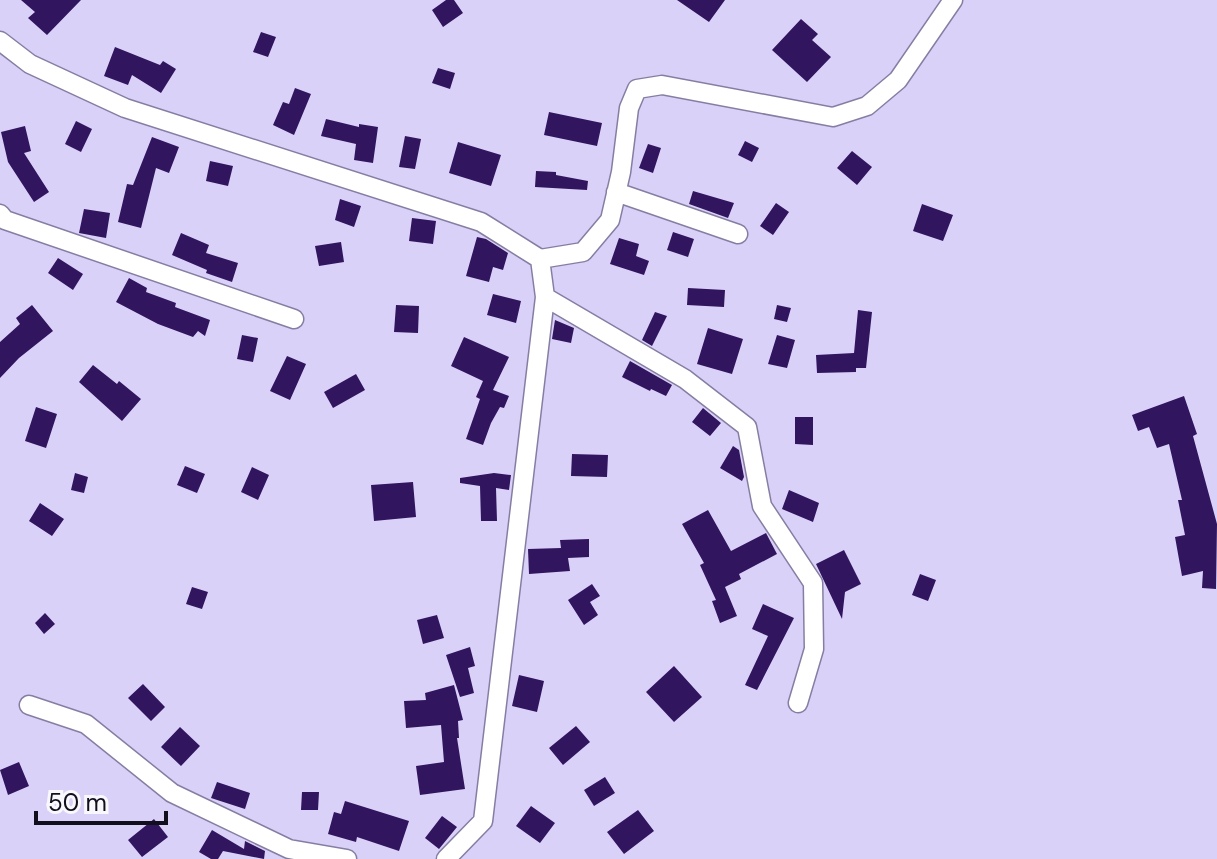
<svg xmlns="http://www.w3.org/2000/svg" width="1217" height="859" viewBox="0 0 1217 859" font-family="'DM Sans',sans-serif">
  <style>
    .building { fill: #31155f }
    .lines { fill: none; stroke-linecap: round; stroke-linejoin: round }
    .street-casing { stroke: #867ea2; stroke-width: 21 }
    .street { stroke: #fff; stroke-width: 18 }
  </style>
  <rect width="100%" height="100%" fill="#dad1f9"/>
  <!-- building -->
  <path class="building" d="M21 0H81L47 35 28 18 35 12Z
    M446 0H454L463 13 443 27 432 10Z
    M677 0H725L709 22Z
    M801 19 818 34 812 40 831 57 807 82 772 50Z
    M261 32 276 37 268 57 253 52Z
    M115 47 160 65 163 61 176 69 161 93 132 75 128 85 104 76Z
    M438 68 455 73 450 89 432 83Z
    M295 88 311 94 294 135 273 125 283 102 289 104Z
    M549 112 602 123 597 146 544 135Z
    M326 119 359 127V124L378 127 373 163 354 160 356 144 321 136Z
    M76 121 92 129 81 152 65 144Z
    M25 126 31 151 24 153 49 192 34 202 8 162 1 132Z
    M405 136 421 139 415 169 399 167Z
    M152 137 179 147 169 173 156 168 141 228 118 222 127 184 133 185Z
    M745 141 759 148 752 162 738 155Z
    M458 142 501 155 491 186 449 173Z
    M648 144 661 148 653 173 639 168Z
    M852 151 872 167 857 185 837 168Z
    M210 161 233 166 228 186 206 181Z
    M536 171 556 172V175L588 181 587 190 535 187Z
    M693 191 734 203 728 218 689 204Z
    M340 199 361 206 354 227 335 220Z
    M776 203 789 212 773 235 760 226Z
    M922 204 953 215 943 241 913 231Z
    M84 209 110 213 106 238 79 233Z
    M412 218 436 221 433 244 409 241Z
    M673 232 694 239 688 257 667 250Z
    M181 233 209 245 206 253 238 263 232 282 206 273 207 270 172 255Z
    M477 237 486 239 508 253 503 270 493 267 489 282 466 276Z
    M619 238 639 244 636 256 649 261 644 275 610 264Z
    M341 242 344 262 319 266 315 246Z
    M58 258 83 274 73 290 48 273Z
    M129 278 147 288 146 292 176 303 175 307 210 320 205 336 198 331 193 337 158 324 116 302Z
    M688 288 725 290 724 307 687 305Z
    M493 294 521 301 516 323 487 315Z
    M32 305 53 331 19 358 0 378V342L20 324 16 318Z
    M396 305 419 306 418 333 394 332Z
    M777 305 791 308 787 322 774 319Z
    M858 310 872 312 866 368H856V372L817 373 816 355 854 353Z
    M655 312 667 316 652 346 642 340Z
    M555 320 574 328 571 343 552 339Z
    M708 328 743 339 732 374 697 364Z
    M242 335 258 338 253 362 237 359Z
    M777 335 795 340 787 368 768 364Z
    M464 337 509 357 493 390 509 396 504 408 500 407 491 423 483 445 466 439 480 399 476 397 483 381 451 366Z
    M287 356 306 364 290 400 270 391Z
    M630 361 672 385 666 396 651 389 650 391 622 377Z
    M93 365 117 384 119 381 141 399 122 421 79 382Z
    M356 374 365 390 333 408 324 392Z
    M1184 396 1197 434 1193 436 1217 524 1216 589 1202 588 1203 571 1182 576 1175 537 1185 535 1178 500H1182L1169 444 1157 448 1149 427 1138 431 1132 415Z
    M36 407 57 414 46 448 25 441Z
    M703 408 721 423 710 436 692 422Z
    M795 417H813V445L795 444Z
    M733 446 739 450 744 477 742 481 720 468Z
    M572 454 608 455 607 477 571 476Z
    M185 466 205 474 197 493 177 485Z
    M252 467 269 475 258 500 241 492Z
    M75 473 88 477 84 493 71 490Z
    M494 473 511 475 509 490 496 488 497 521H481L480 486 460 483V478Z
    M413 482 416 517 374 521 371 485Z
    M789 490 819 503 813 522 782 509Z
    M40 503 64 519 52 536 29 521Z
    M708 510 731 551 766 533 777 554 739 574 741 579 725 587 737 616 720 623 712 601 716 600 700 565 704 563 682 524Z
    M589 539V557L568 558 570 571 529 574 528 549 561 548 560 540Z
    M844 550 861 584 845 592 842 619 816 564Z
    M920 574 936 580 928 601 912 595Z
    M592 584 600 596 590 602 598 615 584 625 568 600Z
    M192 587 208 592 202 609 186 604Z
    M763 604 794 618 757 690 745 685 768 636 752 629Z
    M45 613 55 624 44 634 35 623Z
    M437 615 444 638 423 644 417 620Z
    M470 647 475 666 468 668 474 693 460 697 446 655Z
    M674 666 702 697 674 722 646 692Z
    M519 675 544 681 537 712 512 706Z
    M143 684 165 707 151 721 128 698Z
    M454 685 463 720 458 721 459 738H457L465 789 420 795 416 766 444 762 441 725 406 728 404 701 426 700 425 693Z
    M576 726 590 742 563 765 549 748Z
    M180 727 200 746 181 766 161 747Z
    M19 762 29 786 8 795 0 770Z
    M605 777 615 793 594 806 584 790Z
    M217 782 250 793 245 809 211 798Z
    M302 792H319L318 810H301Z
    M345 801 409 821 399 851 357 837 356 842 328 834 334 812 341 814Z
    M531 806 555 823 540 843 516 826Z
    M638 810 654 831 624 854 607 832Z
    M442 816 457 827 439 849 425 838Z
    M154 819 168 837 142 857 128 840Z
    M212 830 244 849 245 841 265 851 264 859 223 851 218 859H211L199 852Z"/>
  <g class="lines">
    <!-- street casing -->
    <g class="street-casing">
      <path id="street" d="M0 41 30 64 125 108 481 222 540 259 545 297 483 821 446 859
        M616 192 738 234
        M0 214 5 220 294 319
        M540 259 583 252 610 220 621 172 629 108 637 89 662 85 833 117 867 106 898 80 953 0
        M545 297 685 379 747 427 762 506 813 583 814 649 798 703
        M29 705 86 724 172 793 289 849 347 859"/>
    </g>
    <!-- street -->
    <use href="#street" class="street"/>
  </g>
  <!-- scale -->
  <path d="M36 811v12h130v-12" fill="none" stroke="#120f1c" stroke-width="4"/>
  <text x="48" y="811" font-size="24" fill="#120f1c" stroke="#f9f8fc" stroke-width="6" paint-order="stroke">50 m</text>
</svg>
